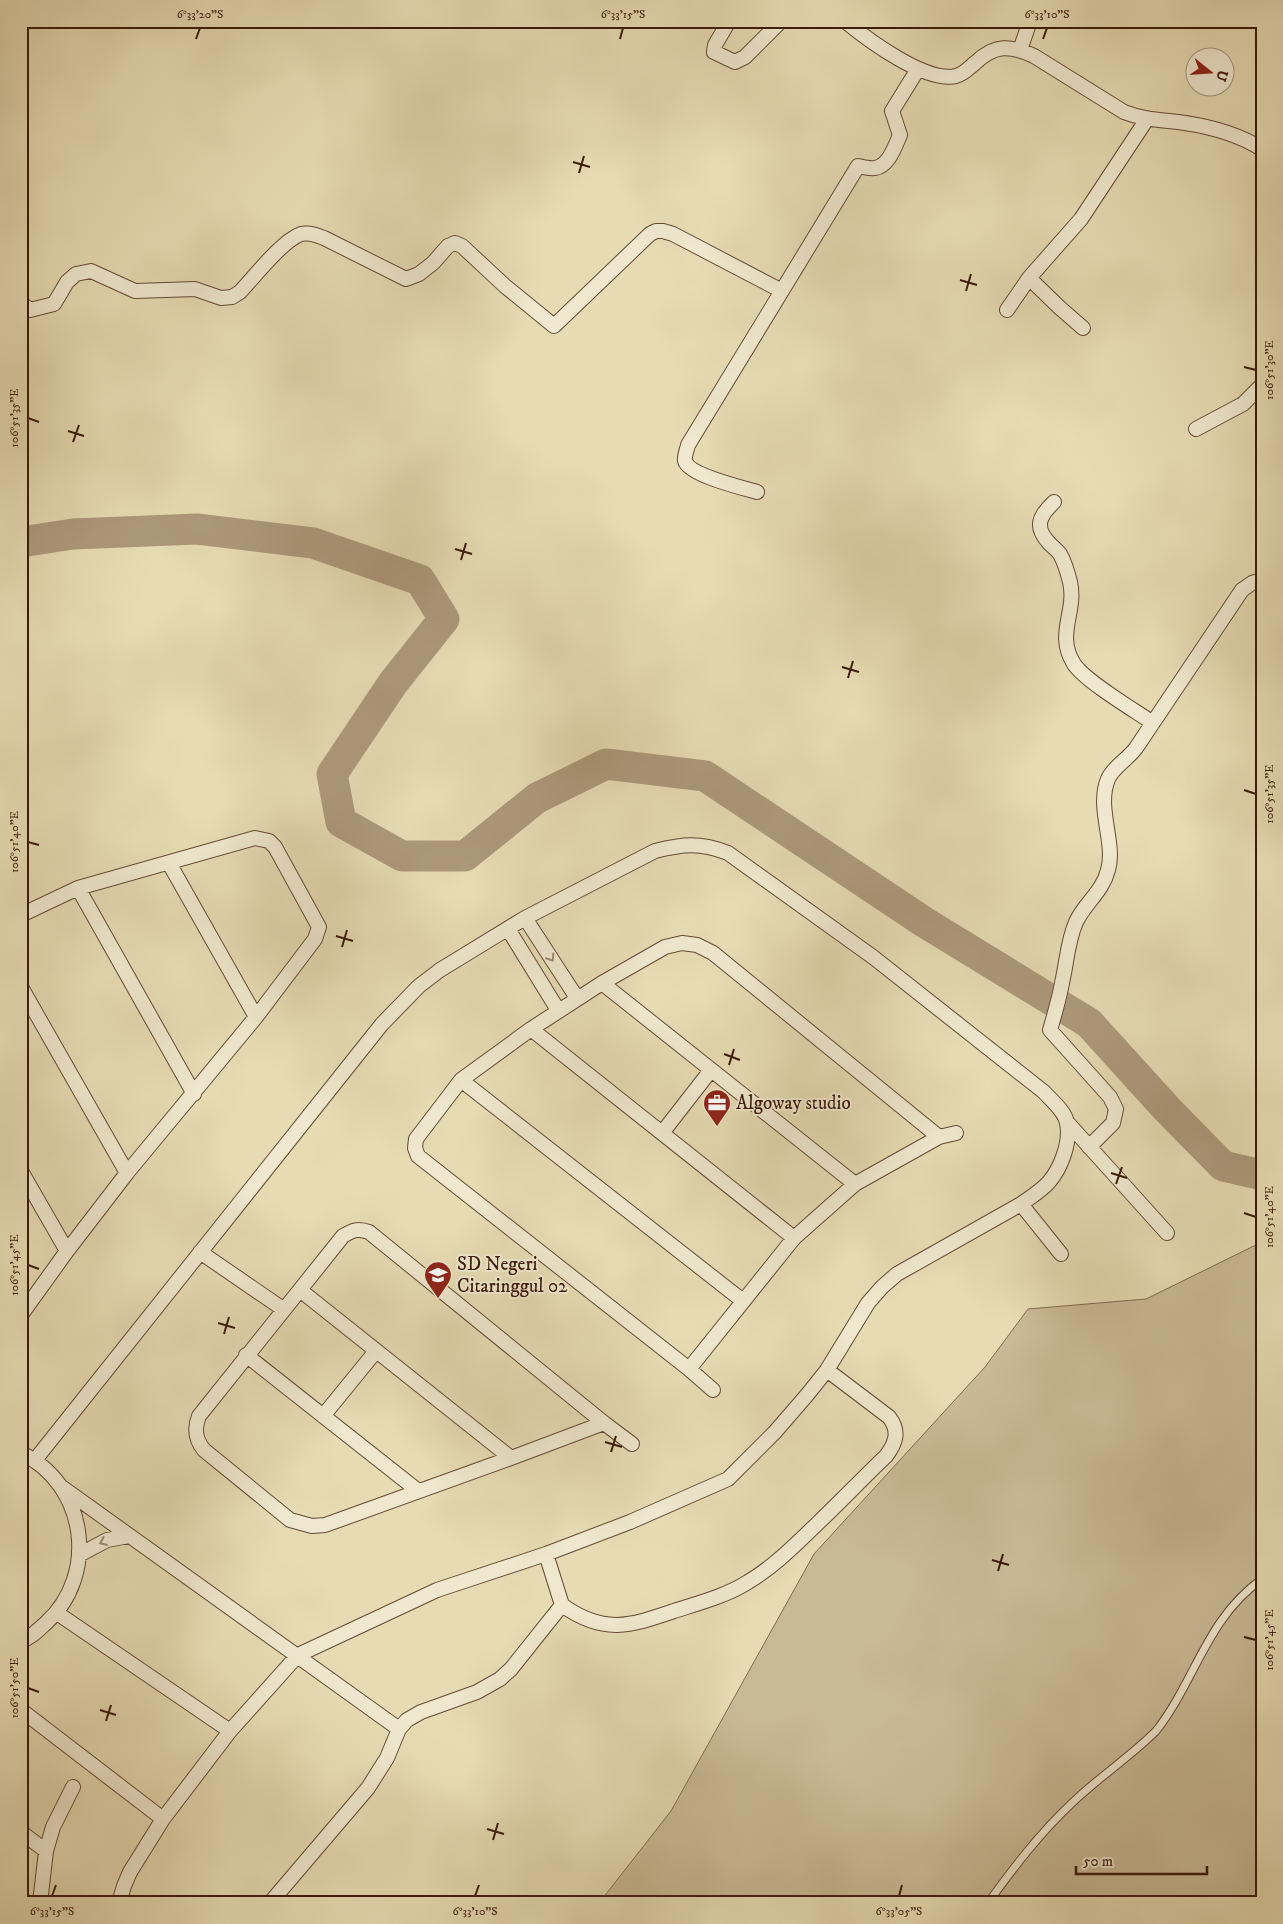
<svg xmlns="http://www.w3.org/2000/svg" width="1283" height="1924" viewBox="0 0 1283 1924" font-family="'IM FELL DW Pica',serif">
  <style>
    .green { fill: #c9ba96; stroke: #826a50 }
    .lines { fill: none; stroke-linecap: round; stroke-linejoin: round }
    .river { stroke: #ac997a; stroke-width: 31 }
    .lane-casing { stroke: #654a34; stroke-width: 9 }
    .street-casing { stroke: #654a34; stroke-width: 16 }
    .lane { stroke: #efe8ce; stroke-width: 7 }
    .street { stroke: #efe8ce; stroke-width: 14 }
    .oneway { stroke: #9e8b76 }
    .ticks { fill: none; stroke: #3a1a0a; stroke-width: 2 }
    .labels { text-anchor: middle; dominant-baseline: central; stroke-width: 4; stroke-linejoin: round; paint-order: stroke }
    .poi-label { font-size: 19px; fill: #3a1a0a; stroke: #efe8ce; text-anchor: start }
    .neatline { fill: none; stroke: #3a1a0a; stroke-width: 2 }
    .ticks-label { font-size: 12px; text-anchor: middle; fill: #3a1a0a }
  </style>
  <rect width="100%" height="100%" fill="#e6dbb3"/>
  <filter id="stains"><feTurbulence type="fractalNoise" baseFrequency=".004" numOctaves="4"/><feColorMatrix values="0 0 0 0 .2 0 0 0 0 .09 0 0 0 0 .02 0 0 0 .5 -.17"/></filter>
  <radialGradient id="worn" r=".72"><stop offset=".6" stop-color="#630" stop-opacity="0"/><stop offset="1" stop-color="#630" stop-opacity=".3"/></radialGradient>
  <!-- green -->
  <path class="green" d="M1262 1242V1903H599L671 1811 814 1554 985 1367 1028 1309 1146 1299Z"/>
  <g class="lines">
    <!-- river -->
    <path class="river" d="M21 542 73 534 197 529 313 543 420 580 444 619 393 683 332 774 341 822 402 856H465L537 798 606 764 705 776 924 922 1089 1023 1167 1109 1223 1166 1262 1175"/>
    <!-- lane casing -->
    <g class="lane-casing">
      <path id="lane" d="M988 1903C1014 1867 1040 1833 1072 1803 1099 1777 1130 1757 1156 1731 1196 1680 1206 1619 1262 1579"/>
    </g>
    <!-- street casing -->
    <g class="street-casing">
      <path id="street" d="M729 21 715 45 714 52 735 62 745 57 781 21
        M845 21C868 40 926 83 956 76 964 74 969 68 975 63 995 44 1010 45 1034 56L1124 112C1144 120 1164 120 1185 123 1212 127 1238 134 1262 149
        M1020 50 1030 21
        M1029 278 1060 308 1083 328
        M21 303 30 310 54 304 67 282 76 274 91 271 135 291 195 289 221 298 232 297 240 292C255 276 282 241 301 234 309 232 317 235 324 238L406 279 419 274 433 263 448 246 455 243 462 246 505 286 554 326 650 234 656 231H663L673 234 782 291
        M1007 310 1029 278 1081 219 1147 119
        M1196 429 1243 404 1262 385
        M757 492C743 488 689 475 685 461 684 456 687 450 688 445L858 166C863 167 870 169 875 168 889 166 895 146 900 135L892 111 918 69
        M1054 502C1039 516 1034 527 1049 543 1052 546 1057 550 1060 554 1064 561 1068 574 1070 582 1077 612 1055 634 1074 664 1085 681 1134 710 1153 723
        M169 863 256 1017
        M78 888 194 1094
        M21 915 78 888 255 838 269 841 275 847 319 927 315 939 256 1017 127 1173 67 1251 21 1315
        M525 918 577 998
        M508 929 558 1010
        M602 983 855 1184
        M21 987 127 1173
        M531 1029 794 1238
        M461 1080 743 1301
        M1067 1122 1167 1233
        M662 1133 711 1070
        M1089 1147 1113 1123 1116 1109 1110 1097 1050 1030C1055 1013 1060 996 1063 978 1067 960 1068 940 1076 922 1085 903 1103 891 1108 870 1116 843 1096 808 1108 779 1113 767 1128 759 1136 748L1242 590 1252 583 1262 580
        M21 1171 67 1251
        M1021 1204 1061 1254
        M200 1252 283 1309
        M300 1290 511 1458
        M246 1355 417 1490
        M689 1369 794 1238 855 1184 939 1137 956 1133
        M713 1390 689 1369 418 1156 415 1148 416 1139 461 1080 531 1029 602 983 665 947 682 943 697 945 713 953 939 1137
        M323 1416 376 1351
        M604 1423 369 1232C358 1228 353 1230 343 1236L199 1416C194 1429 195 1439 204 1450L290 1520 312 1526 325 1525 511 1458 604 1423 632 1444
        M21 1453C87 1484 99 1575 46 1623 38 1630 31 1638 21 1641
        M35 1460 382 1024 419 986 440 970 525 918 655 851C683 844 700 842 728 853L873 957 1044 1092C1052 1101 1065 1111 1067 1123 1071 1142 1061 1168 1049 1182 1041 1191 1031 1197 1021 1204L897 1274 882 1287 868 1303 827 1370 807 1395 775 1432 728 1479 630 1522 546 1554 437 1590 298 1655 230 1731 163 1819 130 1872 124 1886 119 1903
        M63 1488 399 1729
        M546 1554 562 1605C604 1635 630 1626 674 1611 699 1603 726 1596 748 1582 775 1566 796 1544 818 1523 841 1501 863 1478 886 1456 896 1443 900 1431 889 1417L827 1370
        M79 1555 107 1540 129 1536
        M57 1613 230 1731
        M21 1710 163 1819
        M21 1832 46 1851
        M40 1903 46 1851 53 1827 73 1787
        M270 1903 368 1788 387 1758 399 1729 407 1720 421 1712 477 1692 500 1679 511 1669 562 1605"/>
    </g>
    <!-- lane -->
    <use href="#lane" class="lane"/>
    <!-- street -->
    <use href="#street" class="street"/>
  </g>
  <!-- one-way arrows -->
  <defs><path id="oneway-chevron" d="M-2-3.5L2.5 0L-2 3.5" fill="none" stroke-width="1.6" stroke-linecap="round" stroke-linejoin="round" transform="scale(1.25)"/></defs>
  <g class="oneway">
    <use href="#oneway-chevron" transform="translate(551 958) rotate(57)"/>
    <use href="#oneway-chevron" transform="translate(103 1542) rotate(157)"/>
  </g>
  <!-- ticks -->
  <path class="ticks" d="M196 39 200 28M620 39 623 28M1043 39 1047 28M573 162 590 167M579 173 584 156M960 280 977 285M966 291 971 274M1244 367 1256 370M28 418 39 422M68 431 84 436M73 442 79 425M455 549 472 554M461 560 466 543M842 667 859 672M848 678 853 661M1244 790 1256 794M28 842 39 845M336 936 353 941M342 947 347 930M724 1054 740 1060M729 1065 734 1049M1111 1173 1127 1178M1116 1184 1122 1167M1244 1213 1256 1217M28 1265 39 1269M218 1323 235 1328M224 1334 229 1317M605 1442 622 1447M611 1452 616 1436M992 1560 1009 1565M998 1571 1003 1554M1244 1637 1256 1640M28 1688 39 1692M100 1710 116 1715M106 1721 111 1705M487 1829 504 1834M493 1840 498 1823M52 1896 56 1885M475 1896 479 1885M899 1896 902 1885"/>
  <!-- icons -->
  <defs>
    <g id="office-pin" transform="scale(1.4375)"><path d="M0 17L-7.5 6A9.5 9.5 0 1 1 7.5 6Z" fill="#8f2418" stroke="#efe8ce"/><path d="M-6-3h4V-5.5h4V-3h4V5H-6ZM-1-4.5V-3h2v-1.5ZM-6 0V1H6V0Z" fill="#fff"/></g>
    <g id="school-pin" transform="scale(1.4375)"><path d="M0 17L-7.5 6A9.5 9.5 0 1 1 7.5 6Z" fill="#8f2418" stroke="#efe8ce"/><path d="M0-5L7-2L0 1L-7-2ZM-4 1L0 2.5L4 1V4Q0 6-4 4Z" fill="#fff"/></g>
  </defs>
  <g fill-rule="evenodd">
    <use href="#office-pin" x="717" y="1103"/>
    <use href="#school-pin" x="438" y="1275"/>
  </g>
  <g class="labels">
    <!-- poi labels -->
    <g class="poi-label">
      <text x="736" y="1103">Algoway studio</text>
      <text x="457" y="1264">SD Negeri<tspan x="457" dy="22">Citaringgul 02</tspan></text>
    </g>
  </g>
  <!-- margin -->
  <rect width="1283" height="1924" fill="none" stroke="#e6dbb3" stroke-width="55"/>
  <!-- north arrow -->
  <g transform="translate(1210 72) rotate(107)"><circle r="24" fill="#efe8ce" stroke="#a79680"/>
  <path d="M0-4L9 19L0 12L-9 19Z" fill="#8f2418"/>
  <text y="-8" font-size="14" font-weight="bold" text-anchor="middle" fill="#3a1a0a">U</text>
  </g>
  <!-- scale -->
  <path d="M1076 1866v8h131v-8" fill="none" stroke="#3a1a0a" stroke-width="2.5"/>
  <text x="1083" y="1866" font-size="15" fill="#3a1a0a" stroke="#efe8ce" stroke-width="4" paint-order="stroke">50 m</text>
  <rect x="28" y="28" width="1228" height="1868" class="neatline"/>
  <g class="ticks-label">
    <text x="200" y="18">6°33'20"S</text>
    <text x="623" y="18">6°33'15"S</text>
    <text x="1047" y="18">6°33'10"S</text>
    <text transform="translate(1269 370) rotate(-90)" y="4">106°51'30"E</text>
    <text transform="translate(14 418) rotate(-90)" y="4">106°51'35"E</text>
    <text transform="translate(1269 794) rotate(-90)" y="4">106°51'35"E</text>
    <text transform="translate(14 842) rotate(-90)" y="4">106°51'40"E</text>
    <text transform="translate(1269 1217) rotate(-90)" y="4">106°51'40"E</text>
    <text transform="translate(14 1265) rotate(-90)" y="4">106°51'45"E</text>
    <text transform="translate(1269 1640) rotate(-90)" y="4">106°51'45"E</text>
    <text transform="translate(14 1688) rotate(-90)" y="4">106°51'50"E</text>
    <text x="52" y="1915">6°33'15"S</text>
    <text x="475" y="1915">6°33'10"S</text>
    <text x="899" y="1915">6°33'05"S</text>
  </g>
  <rect width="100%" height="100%" filter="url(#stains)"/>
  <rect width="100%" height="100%" fill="url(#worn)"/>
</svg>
